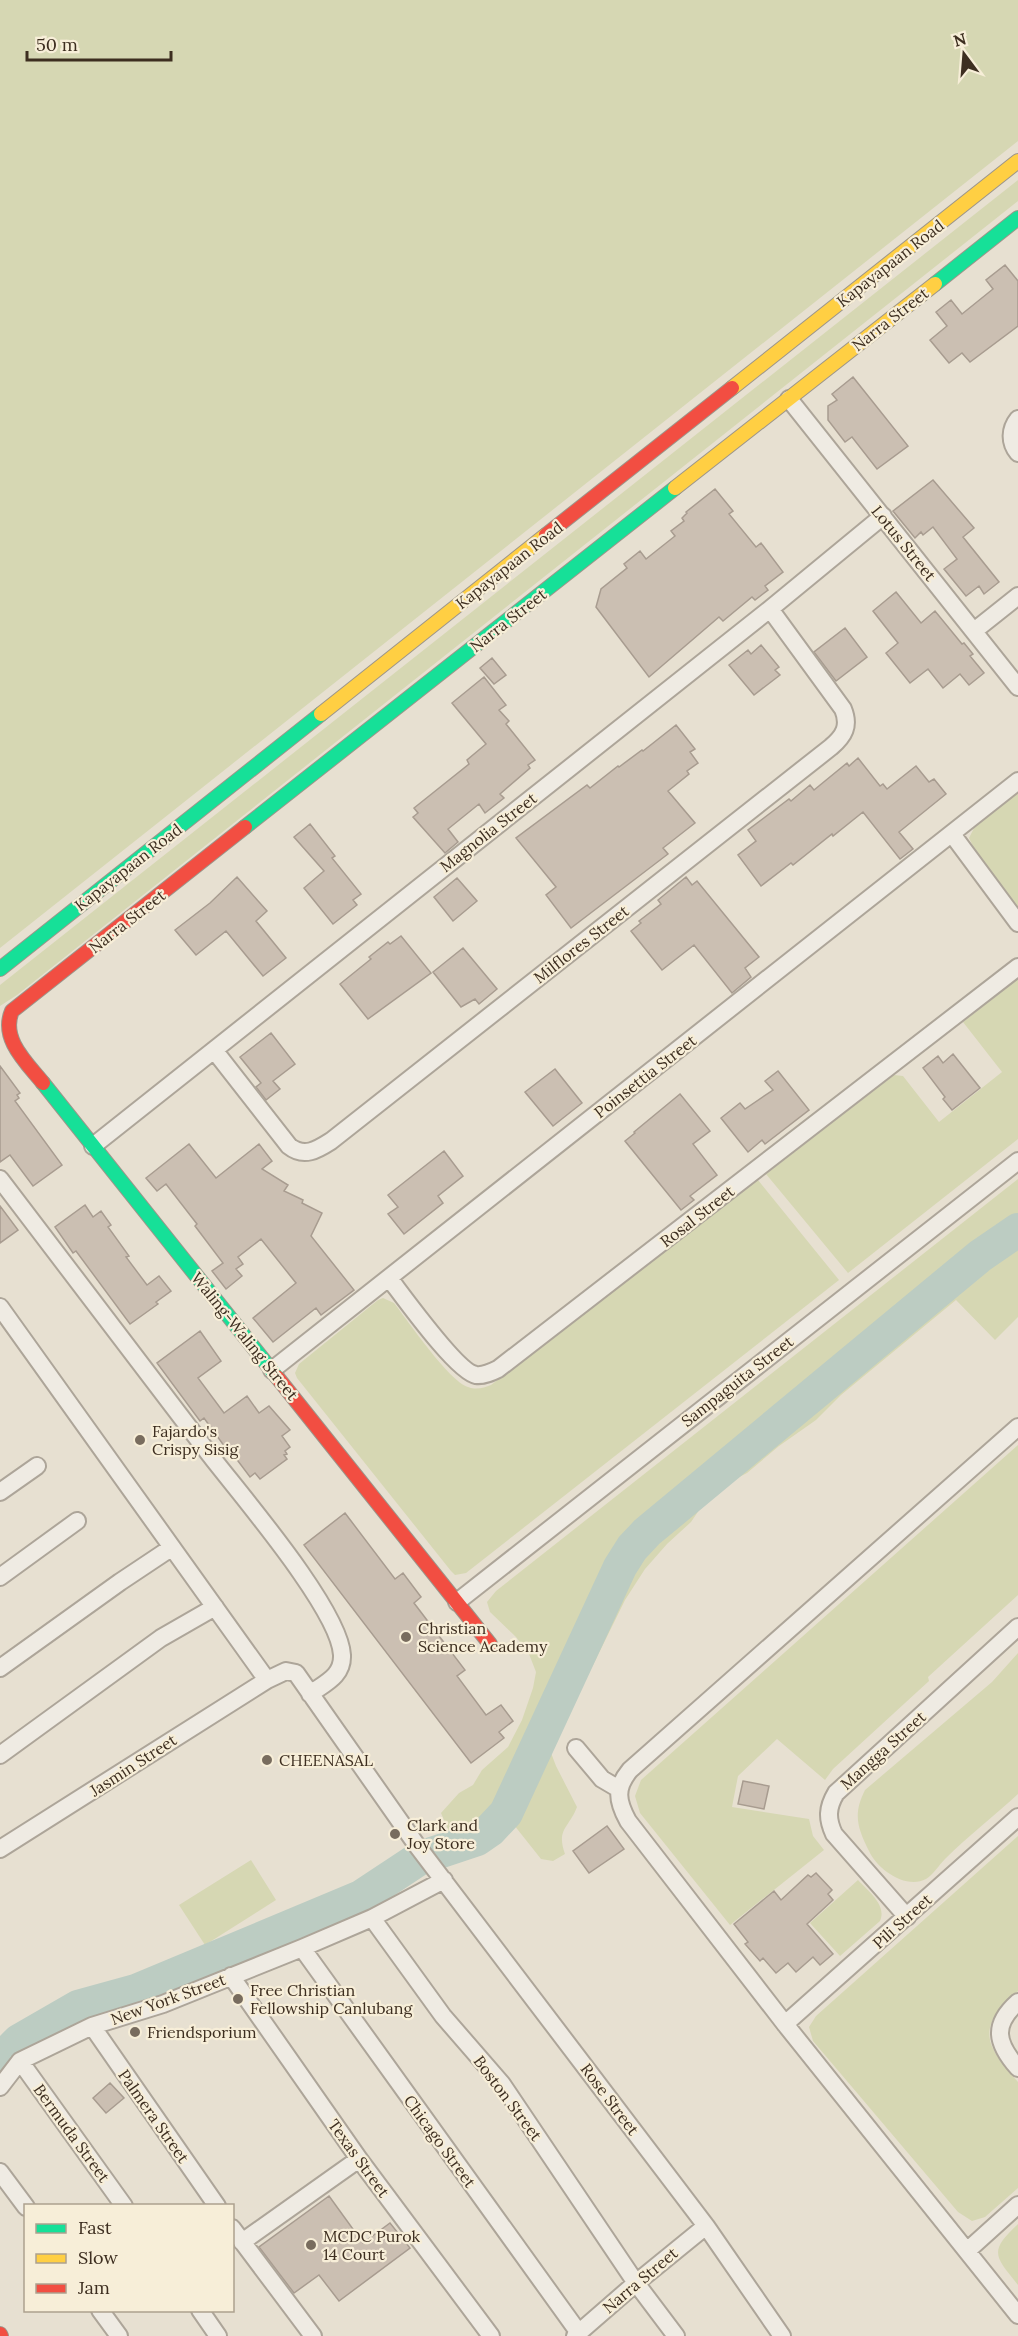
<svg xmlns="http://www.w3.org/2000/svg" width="1018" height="2336" viewBox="0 0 1018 2336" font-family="Lora,serif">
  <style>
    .green { fill: #d6d7b3 }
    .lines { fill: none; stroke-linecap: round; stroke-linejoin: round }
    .river { stroke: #bcccc2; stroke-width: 34 }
    .building { fill: #cbbfb2; stroke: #a89c90; stroke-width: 1.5 }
    .street-casing { stroke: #ada599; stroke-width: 20 }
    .fast-casing { stroke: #9c958a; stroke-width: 16 }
    .slow-casing { stroke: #9c958a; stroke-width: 16 }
    .jam-casing { stroke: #9c958a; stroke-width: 16 }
    .street { stroke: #efebe3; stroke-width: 16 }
    .fast { stroke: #16e098; stroke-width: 14 }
    .slow { stroke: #ffcf43; stroke-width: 14 }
    .jam { stroke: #f24e42; stroke-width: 14 }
    .poi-dot { fill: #786c5e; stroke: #f7eed8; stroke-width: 2 }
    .labels { text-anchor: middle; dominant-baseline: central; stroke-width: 4.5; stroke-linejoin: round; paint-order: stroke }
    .street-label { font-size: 16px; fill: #3d2e20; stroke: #f7eed8 }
    .poi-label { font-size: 16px; fill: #3d2e20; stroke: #f7eed8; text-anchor: start }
  </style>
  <rect width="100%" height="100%" fill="#e7e0d1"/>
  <!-- green -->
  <path class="green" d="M0 0H1018V141L0 948Z
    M1018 180V201L17 995 0 1006V985Z
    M1018 792V907L975 850 969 838 974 828Z
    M1018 979V1139L848 1273 766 1174 894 1075 903 1076 939 1122 1002 1072 963 1022Z
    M1018 1179V1317L995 1340 956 1300 841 1395 816 1420 779 1446 747 1473 712 1491 691 1522 667 1544 645 1569 625 1600 593 1665 554 1730 548 1745 556 1766 577 1807C569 1828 556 1829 565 1854L553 1861 541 1859 514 1825 490 1833 470 1845 450 1834 441 1813 459 1793 473 1785 482 1770 508 1747 522 1720 533 1688 536 1672 529 1654 516 1637 490 1612 487 1602 496 1591Z
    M758 1180 839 1280 466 1573 455 1575 451 1571 297 1378 295 1373 299 1364 378 1300 383 1298 394 1303C408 1321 449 1381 468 1387 476 1390 484 1388 491 1385Z
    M1018 1445V1595L928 1677 929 1681 833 1769 825 1780 777 1739 738 1776 732 1807 809 1819 813 1836 824 1850 730 1925 640 1813 635 1796 641 1780Z
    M1018 1653V1794C994 1816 968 1836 945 1859 939 1865 933 1875 926 1879 906 1890 877 1869 869 1851 857 1827 853 1814 865 1790L992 1682Z
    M1018 1836V1991C975 2029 985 2044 1018 2082V2188L985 2217 972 2221 958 2212 813 2041 809 2027 816 2016Z
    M251 1860 276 1900 205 1945 179 1905Z
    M858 1880C869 1892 887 1905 880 1921L840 1956 810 1923Z
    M1018 2224V2285C995 2256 988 2252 1018 2224Z"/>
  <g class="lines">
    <!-- river -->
    <path class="river" d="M0 2060 19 2041 78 2007 136 1991 361 1897 420 1858 477 1839 490 1830 506 1813 620 1567 632 1548 647 1532 980 1256 1018 1230"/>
  </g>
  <!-- building -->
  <path class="building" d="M1005 265 1018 281V326L970 362 962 353 949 363 930 340 947 326 936 312 951 300 962 314 993 289 986 280Z
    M853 377 908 446 877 469 852 437 845 442 828 420V406L837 400 832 394Z
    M933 480 974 528 963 537 999 582 984 594 979 586 966 596 944 569 957 559 933 527 923 535 921 532 915 538 893 511Z
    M715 489 733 511 729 514 756 547 761 543 783 572 765 586 768 590 755 600 752 597 723 621 719 617 649 677 596 607 601 589 627 568 624 564 640 551 646 559 675 536 671 531 684 521 682 518 687 513 686 512Z
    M896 592 921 623 935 611 962 644 964 643 973 654 970 656 984 673 969 685 960 674 943 688 928 669 910 683 886 653 898 643 873 611Z
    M845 628 867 657 836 681 814 652Z
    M761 645 779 667 775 670 780 675 754 695 729 665 748 650 751 654Z
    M492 658 506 675 494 684 480 668Z
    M484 677 506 705 499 710 509 721 506 724 535 760 528 765 530 768 500 794 504 798 485 813 479 804 448 829 458 842 445 853 413 817 418 813 414 808 469 764 467 760 486 744 452 703Z
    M676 725 695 749 690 752 698 763 687 771 689 774 668 791 695 823 663 848 668 854 571 928 546 895 556 887 516 838 587 785 590 788 618 766 619 767 642 750 643 751Z
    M858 758 880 786 883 784 887 789 916 766 929 782 934 779 946 794 899 832 913 849 900 859 863 812 833 836 832 834 793 865 791 863 761 886 738 855 756 841 748 830 789 799 791 801 810 785 814 790 847 763 849 766Z
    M310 824 335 856 332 858 361 894 353 900 357 905 333 924 304 888 324 871 294 837Z
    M237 877 267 911 256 921 286 958 263 976 226 931 196 955 175 930 210 903Z
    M686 877 692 885 697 881 759 957 745 968 751 977 732 993 694 945 662 970 631 931 641 923 639 921 661 904 658 900Z
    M457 878 477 901 453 921 434 897Z
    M401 936 431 973 368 1019 340 984 371 959 369 957 388 942 390 944Z
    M463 948 497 989 479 1004 475 999 461 1007 433 972Z
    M271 1033 295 1064 273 1081 280 1089 266 1100 256 1087 261 1083 240 1057Z
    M953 1054 980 1088 952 1110 943 1099 945 1097 923 1068 938 1056 943 1063Z
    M0 1066 20 1093 17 1095 19 1098 15 1101 62 1165 33 1186 10 1155 0 1162Z
    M555 1069 582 1103 553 1126 525 1092Z
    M778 1071 809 1110 765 1144 762 1140 748 1152 721 1118 740 1103 745 1109 773 1090 765 1081Z
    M680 1094 710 1131 693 1144 717 1175 690 1196 694 1200 681 1210 625 1141 635 1133 634 1132Z
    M189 1144 216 1178 259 1144 272 1161 262 1169 288 1185 284 1191 303 1200 302 1203 322 1213 311 1236 354 1290 321 1315 316 1308 273 1342 253 1318 296 1283 261 1239 238 1257 243 1264 236 1269 242 1276 226 1289 212 1271 223 1263 195 1226 197 1224 166 1184 157 1191 146 1178Z
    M444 1151 463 1176 438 1196 443 1203 404 1234 388 1214 398 1207 388 1195Z
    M85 1205 93 1217 101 1211 111 1225 108 1227 129 1256 126 1257 147 1285 159 1276 171 1291 156 1302 158 1304 130 1324 76 1251 73 1253 55 1227Z
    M0 1206 18 1230 0 1243Z
    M200 1331 221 1361 198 1378 224 1413 247 1396 259 1413 269 1406 290 1430 282 1436 290 1447 285 1451 287 1454 284 1455 287 1459 260 1479 255 1473 250 1477 232 1453 230 1454 204 1418 200 1421 157 1363Z
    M345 1513 395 1579 403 1573 421 1597 414 1603 465 1670 457 1676 486 1715 501 1705 513 1721 499 1732 504 1738 471 1763 304 1545Z
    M743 1781 769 1786 764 1809 738 1804Z
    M607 1826 624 1849 589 1873 573 1851Z
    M816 1873 832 1890 828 1894 833 1900 807 1924 833 1954 820 1965 813 1957 796 1972 788 1963 776 1973 763 1958 760 1961 745 1944 748 1942 734 1924 774 1891 781 1900 808 1875 811 1877Z
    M110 2083 124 2098 106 2113 93 2098Z
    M329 2196 363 2243 390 2223 410 2248 339 2301 319 2275 294 2293 259 2247Z"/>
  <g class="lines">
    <!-- street casing -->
    <g class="street-casing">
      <path id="street" d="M789 399 1018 687
        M1018 419C1010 429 1009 442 1018 453
        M974 631 1018 596
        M952 834 1018 923
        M214 1050 289 1146C304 1158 317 1150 331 1141L831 747C844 736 850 726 843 709L770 609
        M93 1146 770 609 883 516
        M0 1179C70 1271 140 1363 210 1455 240 1494 340 1610 342 1655 343 1676 325 1683 310 1694
        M389 1278C403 1296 457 1372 476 1375 484 1376 492 1372 498 1369L1018 967
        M0 1307 267 1680
        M272 1370 1018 781
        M1018 1427 630 1770C615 1788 617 1801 628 1821L785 2024 1018 2315
        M0 1492 37 1466
        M0 1577 77 1521
        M457 1602 1018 1161
        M0 1668 120 1582 171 1548
        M576 1748 602 1779 619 1789
        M0 1755 161 1638 215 1607
        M0 1849 267 1680 286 1671 296 1673 418 1847 706 2226 782 2336
        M907 1917 834 1834C827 1819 827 1808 836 1793L1018 1627
        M372 1918 443 2016 502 2084 636 2283 676 2336
        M302 1948 579 2333
        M231 1976 359 2159 491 2336
        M1018 2002C992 2025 996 2043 1018 2068
        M785 2024 1018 1817
        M92 2026 217 2206
        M20 2061 124 2206
        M0 2087 20 2061 92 2026 163 2004 302 1948 372 1918 444 1880
        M0 2172 26 2207
        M232 2228 313 2336
        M242 2242 359 2159
        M967 2251 1018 2205
        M100 2310 119 2336
        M200 2310 218 2336
        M575 2336 636 2283 706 2226"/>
    </g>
    <!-- fast casing -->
    <g class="fast-casing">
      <path id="fast" d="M935 284 1018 218
        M245 827 675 488
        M0 969 321 714
        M43 1083 277 1377"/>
    </g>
    <!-- slow casing -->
    <g class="slow-casing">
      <path id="slow" d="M732 388 1018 161
        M675 488 935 284
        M321 714 546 535"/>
    </g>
    <!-- jam casing -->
    <g class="jam-casing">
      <path id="jam" d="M546 535 732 388
        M43 1083C27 1063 0 1039 12 1011L245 827
        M277 1377 490 1644
        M0 2334 1 2336"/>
    </g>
    <!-- street -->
    <use href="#street" class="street"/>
    <!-- fast -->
    <use href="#fast" class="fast"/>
    <!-- slow -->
    <use href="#slow" class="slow"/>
    <!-- jam -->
    <use href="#jam" class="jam"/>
  </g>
  <!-- markers -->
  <g class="poi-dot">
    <circle cx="140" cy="1440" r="6"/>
    <circle cx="406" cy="1637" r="6"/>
    <circle cx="267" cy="1760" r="6"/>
    <circle cx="395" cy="1834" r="6"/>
    <circle cx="238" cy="1999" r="6"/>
    <circle cx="135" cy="2032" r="6"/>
    <circle cx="311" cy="2245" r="6"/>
  </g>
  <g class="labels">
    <!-- street labels -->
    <g class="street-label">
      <text transform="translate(890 263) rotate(-38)">Kapayapaan Road</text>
      <text transform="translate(890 319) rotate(-38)">Narra Street</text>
      <text transform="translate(904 543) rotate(51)">Lotus Street</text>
      <text transform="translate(509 565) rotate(-38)">Kapayapaan Road</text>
      <text transform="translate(508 620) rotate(-38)">Narra Street</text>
      <text transform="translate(488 832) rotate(-38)">Magnolia Street</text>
      <text transform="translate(128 867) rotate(-38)">Kapayapaan Road</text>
      <text transform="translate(127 921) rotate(-38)">Narra Street</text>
      <text transform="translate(581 944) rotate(-38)">Milflores Street</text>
      <text transform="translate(645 1076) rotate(-38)">Poinsettia Street</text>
      <text transform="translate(697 1216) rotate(-38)">Rosal Street</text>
      <text transform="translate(245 1336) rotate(51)">Waling-Waling Street</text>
      <text transform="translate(737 1381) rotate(-38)">Sampaguita Street</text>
      <text transform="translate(883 1750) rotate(-42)">Mangga Street</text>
      <text transform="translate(133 1765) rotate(-33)">Jasmin Street</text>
      <text transform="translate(902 1921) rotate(-42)">Pili Street</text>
      <text transform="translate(168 1999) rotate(-20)">New York Street</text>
      <text transform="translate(508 2098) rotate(53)">Boston Street</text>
      <text transform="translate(610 2099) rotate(53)">Rose Street</text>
      <text transform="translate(154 2116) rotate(55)">Palmera Street</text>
      <text transform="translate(72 2133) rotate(54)">Bermuda Street</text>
      <text transform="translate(440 2141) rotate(54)">Chicago Street</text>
      <text transform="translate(359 2158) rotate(54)">Texas Street</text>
      <text transform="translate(640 2280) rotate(-40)">Narra Street</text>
    </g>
    <!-- poi labels -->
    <g class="poi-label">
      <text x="152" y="1431">Fajardo's<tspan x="152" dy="18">Crispy Sisig</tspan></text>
      <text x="418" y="1628">Christian<tspan x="418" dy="18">Science Academy</tspan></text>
      <text x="279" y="1760">CHEENASAL</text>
      <text x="407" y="1825">Clark and<tspan x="407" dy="18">Joy Store</tspan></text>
      <text x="250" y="1990">Free Christian<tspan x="250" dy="18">Fellowship Canlubang</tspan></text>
      <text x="147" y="2032">Friendsporium</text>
      <text x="323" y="2236">MCDC Purok<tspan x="323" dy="18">14 Court</tspan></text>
    </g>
  </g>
  <!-- legend -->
  <rect x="24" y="2204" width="210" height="108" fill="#f7eed8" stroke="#ada18e" stroke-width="1.5"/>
  <rect x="36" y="2224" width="30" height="9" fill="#16e098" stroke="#ada18e" stroke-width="1.5"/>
  <text x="78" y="2234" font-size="18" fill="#3d2e20">Fast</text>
  <rect x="36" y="2254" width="30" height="9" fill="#ffcf43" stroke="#ada18e" stroke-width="1.5"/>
  <text x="78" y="2264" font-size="18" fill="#3d2e20">Slow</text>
  <rect x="36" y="2284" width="30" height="9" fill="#f24e42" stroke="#ada18e" stroke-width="1.5"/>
  <text x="78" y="2294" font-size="18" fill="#3d2e20">Jam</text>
  <!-- north arrow -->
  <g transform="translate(964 54) rotate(344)" stroke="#f7eed8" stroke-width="4.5" paint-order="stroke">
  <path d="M0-4.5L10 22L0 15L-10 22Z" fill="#3d2e20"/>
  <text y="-9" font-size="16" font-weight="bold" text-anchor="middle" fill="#3d2e20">N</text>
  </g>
  <!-- scale -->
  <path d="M27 51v9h144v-9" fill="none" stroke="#3d2e20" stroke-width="3"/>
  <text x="36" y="51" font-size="18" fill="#3d2e20" stroke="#f7eed8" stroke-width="4.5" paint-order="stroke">50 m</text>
</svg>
